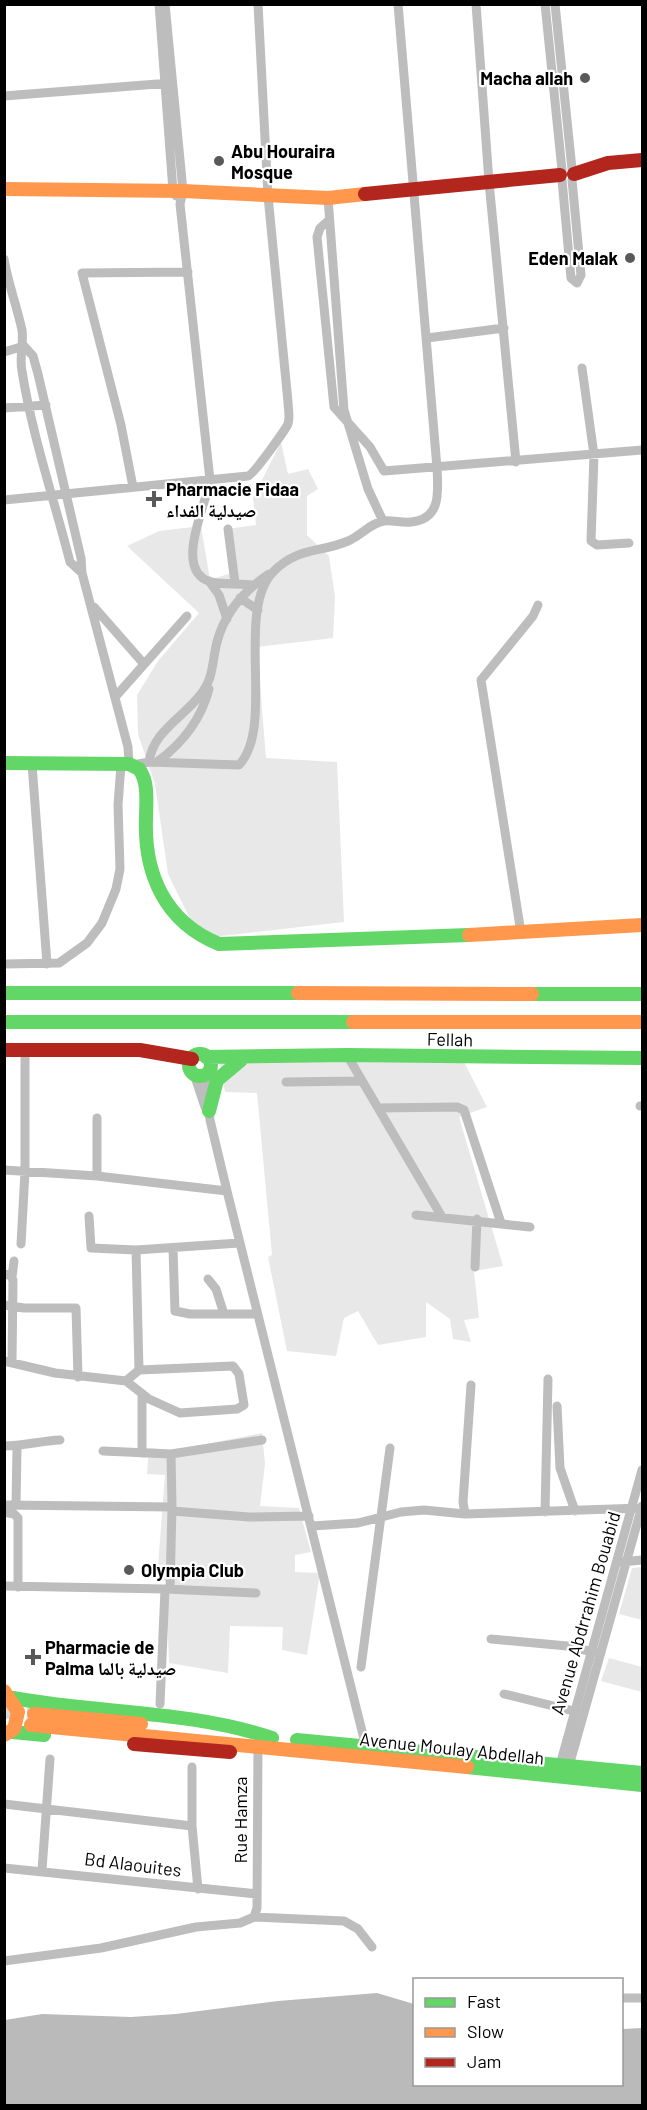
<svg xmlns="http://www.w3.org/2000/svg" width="647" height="2110" viewBox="0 0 647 2110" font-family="Barlow,'Noto Naskh Arabic',sans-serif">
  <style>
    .green { fill: #e8e8e8 }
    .water { fill: #bababa }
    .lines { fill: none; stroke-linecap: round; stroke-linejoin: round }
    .primary-tunnel { stroke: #d9d9d9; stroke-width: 15; stroke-dasharray: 15 8; stroke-linecap: butt }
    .street { stroke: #bdbdbd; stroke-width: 9 }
    .fast { stroke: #63d668; stroke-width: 14 }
    .slow { stroke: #ff974d; stroke-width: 14 }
    .jam { stroke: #b3261e; stroke-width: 14 }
    .poi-dot { fill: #595959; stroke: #fff; stroke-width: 2 }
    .labels { text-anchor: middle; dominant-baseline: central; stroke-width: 4.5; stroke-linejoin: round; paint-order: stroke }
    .poi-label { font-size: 18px; font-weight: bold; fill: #000; stroke: #fff; text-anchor: start }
    .street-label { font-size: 18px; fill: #000; stroke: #fff }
  </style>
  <rect width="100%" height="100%" fill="#fff"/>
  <!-- green -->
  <path class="green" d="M281 442 288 474 308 469 318 489 307 496V535L329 556 335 597 333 638 257 647 266 758 337 762 344 922 212 937 192 923 168 874 155 784 138 734 137 695 158 661 199 613 127 546 159 531 201 526 210 580 231 573 227 529 256 525 253 497 261 488V482Z
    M218 1057 463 1060 487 1107 459 1117 503 1266 474 1271 479 1318 464 1320 471 1342 453 1339 450 1319 426 1302V1337L378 1345 358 1311 344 1318 336 1356 287 1351 268 1257 272 1255 257 1093 225 1092Z
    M262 1433 265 1464 260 1506 299 1508 311 1552 295 1555V1572L320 1573 307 1655 282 1650 283 1627 230 1626 228 1673 169 1663 166 1581 157 1579 165 1475 147 1474 149 1448 175 1450Z
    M642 1567V1620L619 1614 632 1568Z
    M609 1658 642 1667V1692L601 1681Z"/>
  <!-- water -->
  <path class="water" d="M377 1993 414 2004V2084H622V2029L642 2028V2105H5V2020L42 2014 131 2017 176 2014 278 2001Z"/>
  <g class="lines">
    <!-- primary-tunnel -->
    <path class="primary-tunnel" d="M4 1711 31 1713"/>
    <!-- street -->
    <path class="street" d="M159 4 173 191 176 196
      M165 4 183 191 180 204 210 480C207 503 172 571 211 582 224 585 240 583 253 585
      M476 4 489 182 516 462
      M545 4 562 170
      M555 4 572 169
      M4 96 170 83
      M562 180 571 278 577 283 581 275 572 180
      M328 198 344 410 368 489 383 521
      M329 220 320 228 317 237 334 407 370 447 384 471 642 450
      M4 259C8 283 17 307 22 330 24 345 19 357 22 371 32 435 54 499 70 562L82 573
      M427 338 504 328
      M24 346 33 356 38 374 81 558 82 573 128 747 129 764
      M4 352 24 346
      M582 368 594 455 591 541 597 545 629 543
      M4 408 46 405
      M133 487 121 425 82 273 188 272
      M4 500 248 476C254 474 282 434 287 426 291 420 288 409 288 402L268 196 258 4
      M228 529 235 583
      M209 581 219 595 227 619
      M240 598 258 610
      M94 607 144 664
      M116 696 187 616
      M149 762C153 731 184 717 201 694 214 678 212 661 217 642 225 612 245 590 269 574
      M157 762C183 743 201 720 209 689
      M32 764 47 964
      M133 765 149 762 239 765C276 726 234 610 274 571 298 547 320 553 348 541 361 536 370 523 384 521 393 520 402 523 411 522 442 519 438 491 437 468L398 4
      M521 933 481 680 533 616 538 605
      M4 964 59 963 87 943 102 923 116 889 120 869 118 805 121 765
      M347 1055 442 1217
      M194 1074 205 1107
      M206 1075 210 1120 227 1191 366 1747
      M286 1082 362 1081
      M640 1106H642
      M378 1108 457 1107 464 1110 501 1223
      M97 1118V1176
      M4 1170 97 1176 227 1191
      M416 1215 530 1227
      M89 1216 91 1248 136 1250
      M21 1244 25 1172V1050
      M173 1249 175 1311 190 1314H257
      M475 1267 477 1219
      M4 1274 10 1275 13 1280 12 1362
      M12 1277 14 1261
      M208 1279 216 1289 224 1314
      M4 1305 24 1308H76L78 1377
      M4 1361 55 1373 126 1381 149 1399 180 1413 237 1409 244 1405 239 1374 233 1366 139 1370 126 1381
      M139 1370 136 1250 239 1243
      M471 1385 463 1502 465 1514 642 1508
      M142 1394V1453
      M557 1406 560 1468 575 1511
      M4 1446C23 1446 40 1441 60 1440
      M103 1451 171 1454 262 1440
      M171 1454 172 1507
      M4 1505 172 1507 170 1589
      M16 1505 17 1448
      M172 1511 249 1517 309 1516
      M4 1512 14 1514 18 1518V1587
      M545 1512 548 1379
      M312 1526 358 1523 401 1512 424 1510 465 1514
      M622 1562 642 1560
      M4 1586 165 1589
      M491 1639 567 1646 598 1653
      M361 1667 390 1448
      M504 1694 578 1712
      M160 1704 165 1589 256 1593
      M560 1765 642 1470
      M569 1766 642 1506
      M192 1767V1826L198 1889
      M4 1804 192 1826
      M4 1868 257 1894
      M42 1870 50 1759
      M254 1917 344 1921 358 1929 372 1947
      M4 1961 101 1948 196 1927 240 1923 254 1917 257 1908 258 1745
      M622 1998H642"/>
    <!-- fast -->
    <path class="fast" d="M4 763 129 764 139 769C149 782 146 803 146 819 144 874 165 922 219 944L469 935
      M4 993H298
      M532 994H642
      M4 1022H353
      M189 1065a11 11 0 1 1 22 0a11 11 0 1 1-22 0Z
      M206 1057 347 1055 642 1058
      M209 1111 217 1080 241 1060
      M13 1698C100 1714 188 1710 272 1738
      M12 1732 44 1735
      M297 1740 642 1773
      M467 1767 642 1785"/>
    <!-- slow -->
    <path class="slow" d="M4 189 183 191 328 198 365 194
      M469 935 642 925
      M298 993 532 994
      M353 1022H642
      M4 1691 18 1712 14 1729 4 1735
      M34 1714 141 1724
      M31 1725 467 1767"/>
    <!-- jam -->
    <path class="jam" d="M574 174 608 163 642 160
      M365 194 560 175
      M4 1050H140L192 1059
      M134 1744 230 1752"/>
  </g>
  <!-- markers -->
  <g class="poi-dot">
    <circle cx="585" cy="78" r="6"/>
    <circle cx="219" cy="161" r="6"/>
    <circle cx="630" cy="258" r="6"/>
    <path d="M151 490h6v6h6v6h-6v6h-6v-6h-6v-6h6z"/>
    <circle cx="129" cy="1570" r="6"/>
    <path d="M30 1648h6v6h6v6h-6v6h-6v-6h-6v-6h6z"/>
  </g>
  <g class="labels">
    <!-- poi labels -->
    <g class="poi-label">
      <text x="573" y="78" text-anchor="end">Macha allah</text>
      <text x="231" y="151">Abu Houraira<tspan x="231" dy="21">Mosque</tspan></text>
      <text x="618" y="258" text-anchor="end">Eden Malak</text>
      <text x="166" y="489">Pharmacie Fidaa<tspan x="166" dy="21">صيدلية الفداء</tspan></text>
      <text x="141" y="1570">Olympia Club</text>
      <text x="45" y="1647">Pharmacie de<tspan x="45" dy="21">Palma صيدلية بالما</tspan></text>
    </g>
    <!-- street labels -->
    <g class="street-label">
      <text transform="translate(450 1039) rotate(1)">Fellah</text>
      <text transform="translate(585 1613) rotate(-74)">Avenue Abdrrahim Bouabid</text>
      <text transform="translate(452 1748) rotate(6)">Avenue Moulay Abdellah</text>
      <text transform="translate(240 1820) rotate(-90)">Rue Hamza</text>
      <text transform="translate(133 1864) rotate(7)">Bd Alaouites</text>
    </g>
  </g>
  <!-- border -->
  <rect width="647" height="2110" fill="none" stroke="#000000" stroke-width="12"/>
  <!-- legend -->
  <rect x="413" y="1978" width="210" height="108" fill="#ffffff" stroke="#999999" stroke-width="1.5"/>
  <rect x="425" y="1998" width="30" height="9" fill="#63d668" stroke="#999999" stroke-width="1.5"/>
  <text x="467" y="2008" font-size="18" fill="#000000">Fast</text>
  <rect x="425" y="2028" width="30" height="9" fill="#ff974d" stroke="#999999" stroke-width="1.5"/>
  <text x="467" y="2038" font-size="18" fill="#000000">Slow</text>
  <rect x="425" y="2058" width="30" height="9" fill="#b3261e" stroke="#999999" stroke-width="1.5"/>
  <text x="467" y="2068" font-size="18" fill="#000000">Jam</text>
</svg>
